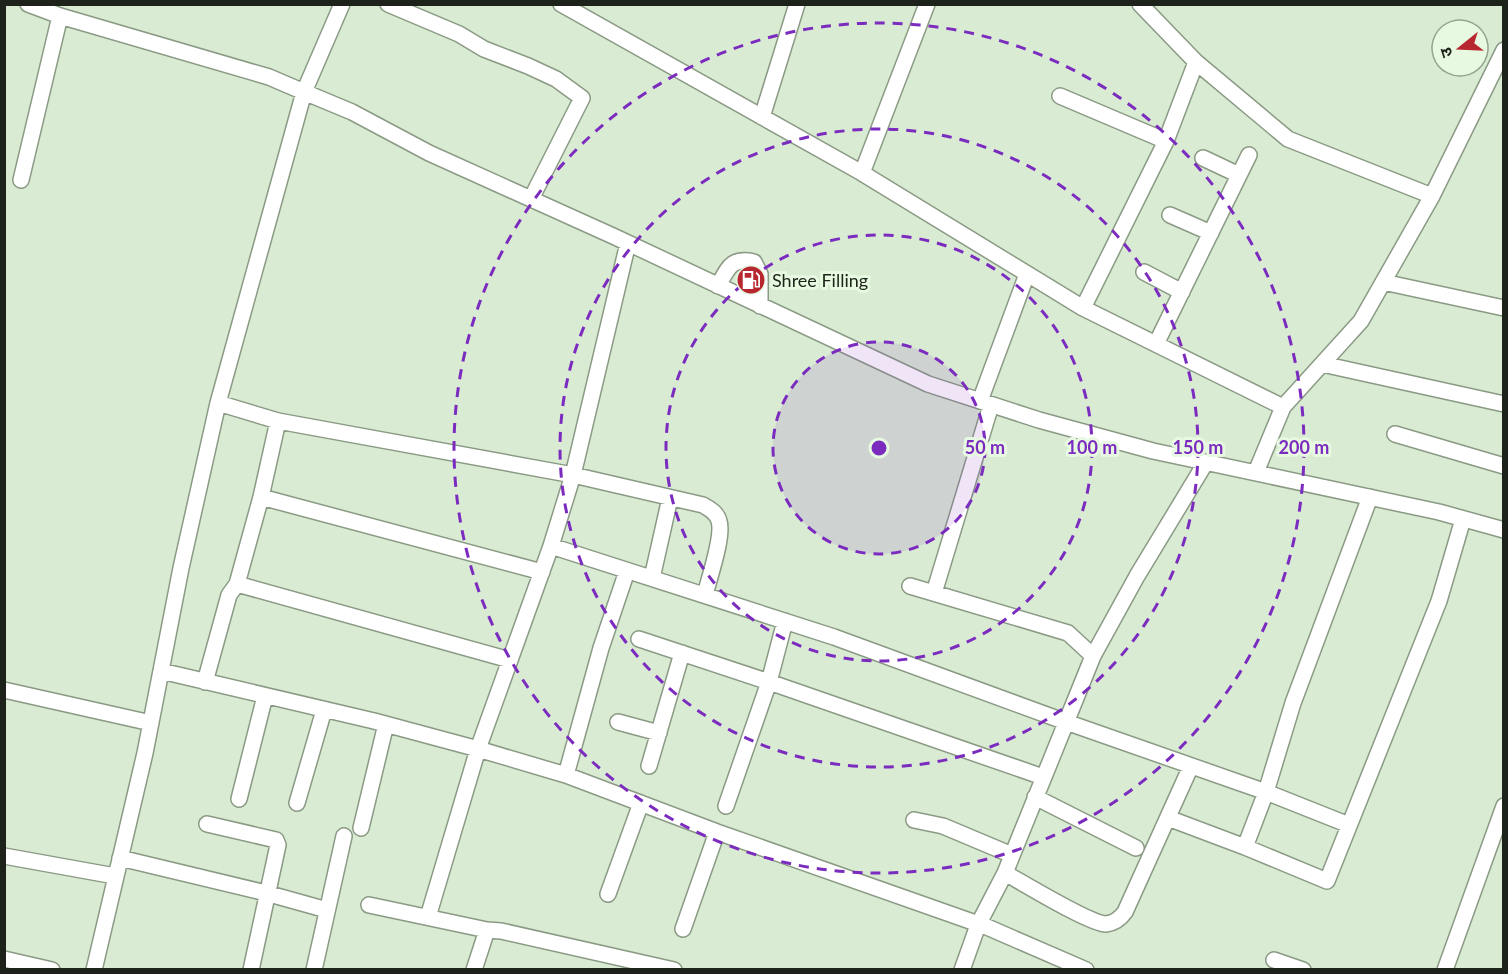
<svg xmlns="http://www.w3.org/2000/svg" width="1508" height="974" viewBox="0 0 1508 974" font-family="Lato,'Noto Sans Devanagari',sans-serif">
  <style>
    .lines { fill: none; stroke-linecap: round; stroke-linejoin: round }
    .minor-casing { stroke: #8a9a84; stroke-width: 18 }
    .minor { stroke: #fff; stroke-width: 15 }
    .ring { fill: none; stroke: #7b2cbf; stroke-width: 3; stroke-dasharray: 10 8 }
    .labels { text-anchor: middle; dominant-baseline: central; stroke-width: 6; stroke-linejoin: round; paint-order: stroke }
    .poi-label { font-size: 18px; fill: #1d231a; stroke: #e7f9e1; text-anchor: start }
    .centre { fill: #7b2cbf; stroke: #e7f9e1; stroke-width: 3 }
    .ring-label { font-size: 18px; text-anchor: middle; font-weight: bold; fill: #7b2cbf; stroke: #e7f9e1; stroke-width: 6; stroke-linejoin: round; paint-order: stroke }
  </style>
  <rect width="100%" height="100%" fill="#daebd4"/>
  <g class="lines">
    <!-- minor casing -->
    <g class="minor-casing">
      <path id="minor" d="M28 4 60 16 269 77 304 92 352 112 429 153 613 236 928 384 1039 420 1153 451 1439 512 1504 530
        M388 4 459 34 484 49 528 66 556 79 582 98 531 199
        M561 4 862 173 1083 308 1283 407
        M1140 4 1196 62 1288 139 1432 196 1361 321 1283 407 1256 472
        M1060 96 1166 141
        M762 117 797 4
        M1203 158 1239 175
        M862 173 927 4
        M21 180 60 16
        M1432 196 1504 50
        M1170 215 1211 233
        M1144 272 1182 292
        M1383 282 1504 308
        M718 286C728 268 731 257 754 262L760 274V306
        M1083 308 1166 141 1196 62
        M1156 344 1249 155
        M1322 364 1504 404
        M980 401 1027 274
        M218 403 278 421 573 475 703 505C710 509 717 513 719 521 724 536 709 578 705 595
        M278 421 261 497 542 572
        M1395 434 1504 466
        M551 546 834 637 1066 722 1266 792 1349 825
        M652 578 670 498
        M237 584 510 660
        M910 586 1068 633 1093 656
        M934 593 991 405
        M639 639 769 682 785 621
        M161 671 374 721 478 749 551 546 573 475 628 243
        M205 682 229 595 237 584 261 497
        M4 690 151 723
        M618 722 659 733
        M649 766 682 653
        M566 775 601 648 627 571
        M1035 797 1136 848
        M239 799 265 696
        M297 803 324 710
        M726 806 769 682 1043 777
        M1168 818 1245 847 1327 881 1439 601 1463 519
        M914 820 943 826 1012 855
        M207 824 276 840 278 845 251 970
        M361 828 386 724
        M1245 847 1266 792 1293 703 1370 497
        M4 856 115 876
        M120 858 266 893 327 910
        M1005 873C1023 883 1090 924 1106 924 1115 923 1120 919 1125 912L1191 766
        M608 894 641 803
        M369 905 487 930
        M428 917 478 749 566 775 717 832 987 927 1086 970
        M683 929 717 832
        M4 959 52 970
        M1274 960 1303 970
        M94 970 145 753 181 568 218 403 304 92 342 4
        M314 970 344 836
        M474 970 487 930 501 931 674 970
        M962 970 978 925 1005 873 1093 656 1137 576 1206 462
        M1445 970 1504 806"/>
    </g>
    <!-- minor -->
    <use href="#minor" class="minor"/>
  </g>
  <!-- distance rings -->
  <circle cx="879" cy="448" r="106" fill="#7b2cbf" fill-opacity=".12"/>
  <g class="ring">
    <circle cx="879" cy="448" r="106"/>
    <circle cx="879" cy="448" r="213"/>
    <circle cx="879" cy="448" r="319"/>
    <circle cx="879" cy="448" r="425"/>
  </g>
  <!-- icons -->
  <defs>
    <g id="fuel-disc" transform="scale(1.5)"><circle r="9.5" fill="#b8272f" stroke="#e7f9e1"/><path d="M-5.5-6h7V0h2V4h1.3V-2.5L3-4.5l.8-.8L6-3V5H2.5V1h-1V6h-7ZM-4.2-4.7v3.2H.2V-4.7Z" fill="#fff"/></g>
  </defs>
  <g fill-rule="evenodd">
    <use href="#fuel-disc" x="751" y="280"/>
  </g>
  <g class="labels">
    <!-- poi labels -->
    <g class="poi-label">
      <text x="772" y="280">Shree Filling</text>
    </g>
  </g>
  <circle cx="879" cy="448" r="9" class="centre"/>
  <g class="ring-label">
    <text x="985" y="454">50 m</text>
    <text x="1092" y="454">100 m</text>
    <text x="1198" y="454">150 m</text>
    <text x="1304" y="454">200 m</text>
  </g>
  <!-- border -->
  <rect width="1508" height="974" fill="none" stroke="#1d231a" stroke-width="12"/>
  <!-- north arrow -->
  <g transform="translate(1460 48) rotate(252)"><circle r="28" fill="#e7f9e1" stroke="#96a391" stroke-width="1.5"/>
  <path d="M0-4.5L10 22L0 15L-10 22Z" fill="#b8272f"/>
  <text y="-9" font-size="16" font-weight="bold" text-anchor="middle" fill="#1d231a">उ</text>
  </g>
</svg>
